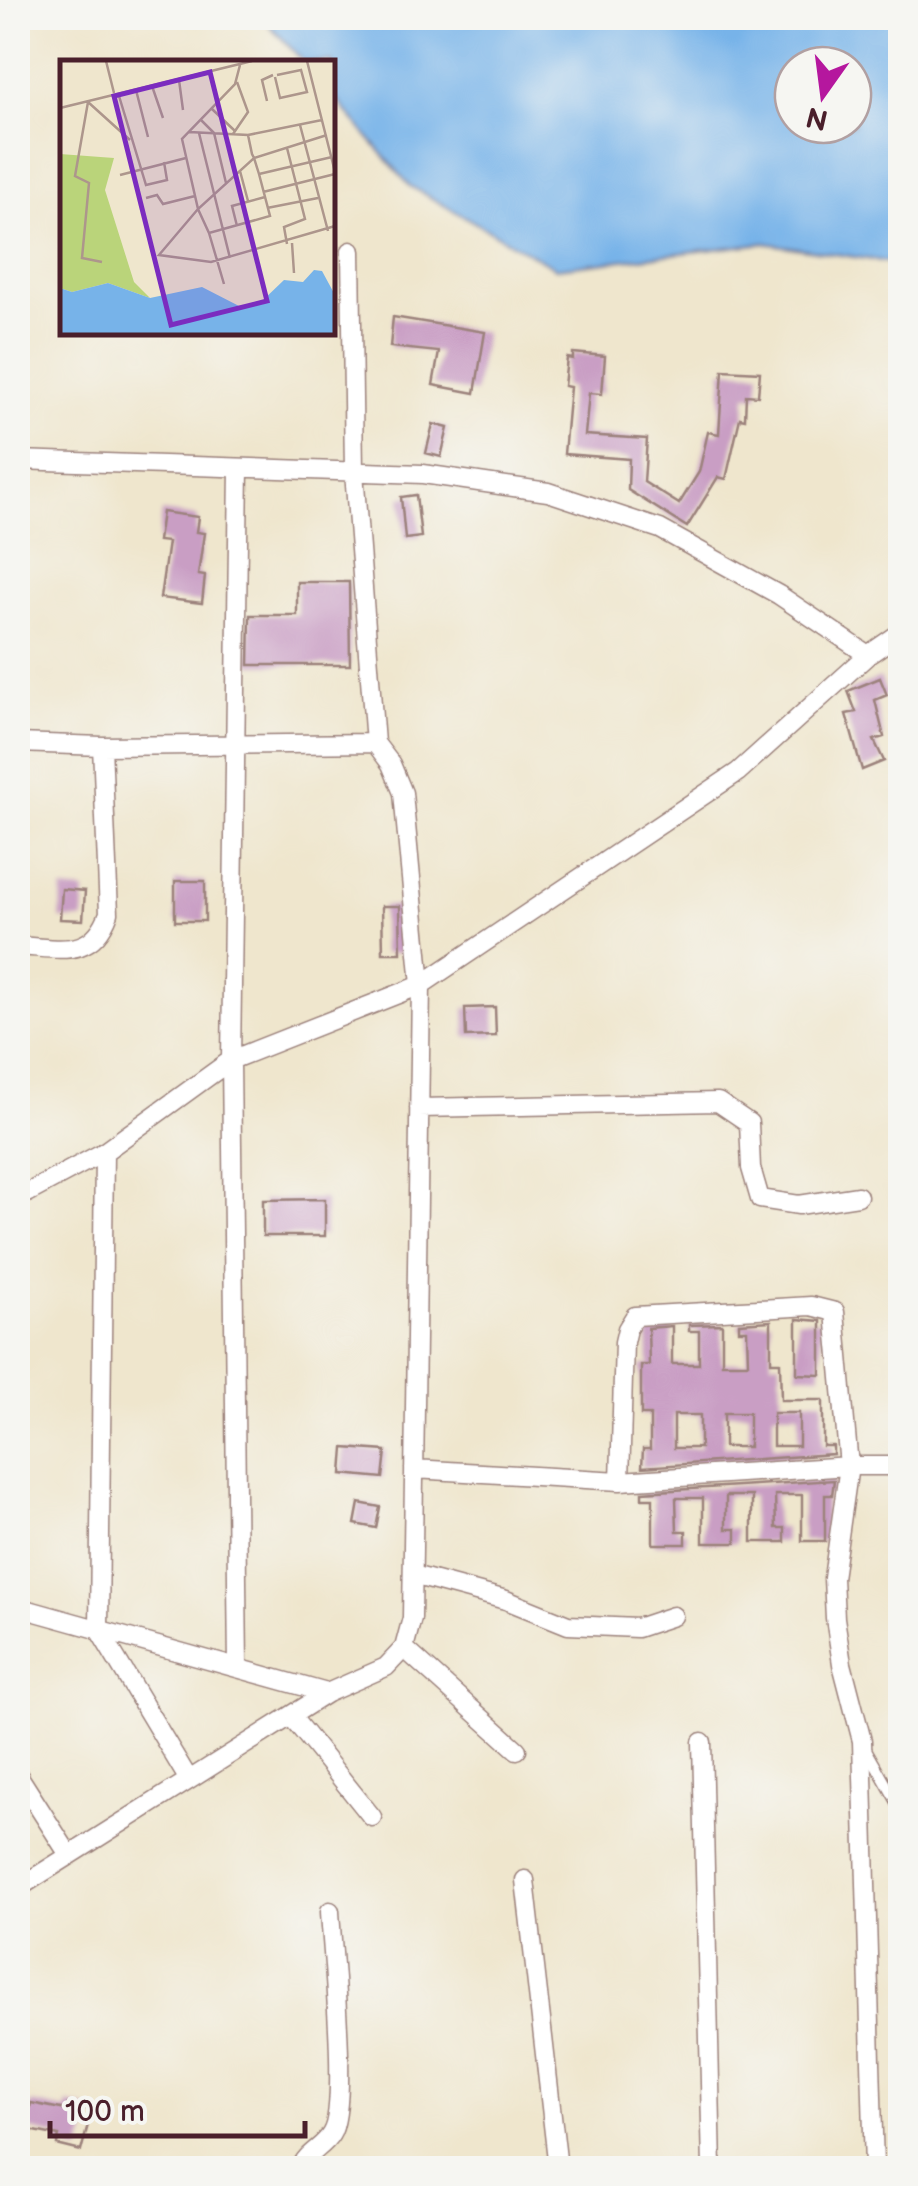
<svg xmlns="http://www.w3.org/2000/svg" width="918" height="2186" viewBox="0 0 918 2186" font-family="'Balsamiq Sans',sans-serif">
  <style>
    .water { fill: #77b3e9; stroke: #60698a; stroke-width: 2.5; fill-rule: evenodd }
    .building { fill: #c99ec4; fill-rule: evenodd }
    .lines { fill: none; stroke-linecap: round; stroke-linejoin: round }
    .service-casing { stroke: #9c827c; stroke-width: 12 }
    .minor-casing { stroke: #9c827c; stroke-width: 21 }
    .service { stroke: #fff; stroke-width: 9 }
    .minor { stroke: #fff; stroke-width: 18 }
    .inset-road { fill: none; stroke: #ad968c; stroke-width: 2.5 }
    .view { fill: #7b2cbf; fill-opacity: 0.15; stroke: #7b2cbf; stroke-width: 5 }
    .inset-edge { fill: none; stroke: #4a1f2b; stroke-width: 5 }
  </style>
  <rect width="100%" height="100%" fill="#f6f6f2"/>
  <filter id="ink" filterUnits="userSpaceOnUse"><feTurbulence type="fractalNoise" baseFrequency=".01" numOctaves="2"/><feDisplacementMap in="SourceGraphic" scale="20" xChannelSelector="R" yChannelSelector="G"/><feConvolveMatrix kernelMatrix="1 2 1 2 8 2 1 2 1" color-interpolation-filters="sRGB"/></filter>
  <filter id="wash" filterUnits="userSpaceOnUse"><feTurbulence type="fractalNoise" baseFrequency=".0048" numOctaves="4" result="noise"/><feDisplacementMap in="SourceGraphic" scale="40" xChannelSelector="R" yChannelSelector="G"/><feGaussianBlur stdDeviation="2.25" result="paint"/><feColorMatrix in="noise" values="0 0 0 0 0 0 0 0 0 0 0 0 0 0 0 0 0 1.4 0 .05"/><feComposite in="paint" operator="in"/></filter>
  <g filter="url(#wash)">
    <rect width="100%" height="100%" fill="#efe6cd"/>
    <!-- water -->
    <path class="water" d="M263 18H900V264L764 243 556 268 410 186 333 96 332 62H304ZM793 65H853V125H793Z"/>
    <g id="blocks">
      <!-- building -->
      <path class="building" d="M393 317 485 332 475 393 433 385 439 352 390 347Z
        M573 353 605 356 602 394 589 393 585 435 647 439 644 482 679 504 699 472 708 432 719 434 723 370 760 372 758 396 746 395 745 419 740 418 726 479 718 477 687 527 628 490 629 459 564 454 570 387 564 386 567 358 573 359Z
        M433 424 448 428 441 457 426 453Z
        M416 495 421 537 405 539 401 497Z
        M162 512 198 517 196 532 204 533 198 575 205 576 202 603 160 598 168 542 158 541Z
        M297 582H349L350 665H249L250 615H297Z
        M880 678 887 695 875 700 884 737 874 740 884 761 862 770 846 714 856 712 848 691Z
        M175 881H205V921H175Z
        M62 889 85 891 83 920 60 919Z
        M382 906H400L401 953H383Z
        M495 1007 496 1036 466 1037 465 1008Z
        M325 1199V1236H263V1200Z
        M797 1319 821 1321V1375L797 1374Z
        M771 1321V1362H780L781 1400H823V1446H833V1454L642 1467 643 1449H650V1415H641V1365H649L648 1328 672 1326V1364H699V1331H689V1325L722 1324V1363H748L747 1330H739V1323ZM724 1413H749V1447H724ZM773 1413H799V1446H773ZM674 1415H700V1448H674Z
        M344 1448 386 1451 383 1478 342 1474Z
        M834 1480 832 1495H825V1541H802V1495H775L776 1528H785V1542H752V1496H726V1529H736V1543H703V1498H676L677 1531H686V1544H653V1498H642V1492Z
        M359 1503 380 1507 376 1528 355 1524Z
        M31 2103 66 2110 68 2104 92 2110 81 2151 57 2145 59 2136 25 2129Z"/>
    </g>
  </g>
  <g filter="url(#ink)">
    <use href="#blocks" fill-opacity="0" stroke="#9c827c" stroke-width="2.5"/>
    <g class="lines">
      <!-- service casing -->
      <g class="service-casing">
        <path id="service" d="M867 1750 900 1808"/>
      </g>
      <!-- minor casing -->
      <g class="minor-casing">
        <path id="minor" d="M351 251 354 472 375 743
          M18 460 423 474 548 492 660 529 779 595 868 655 738 772 421 985 412 1618 404 1648 386 1667 327 1693 18 1888
          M868 655 900 633
          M18 743 102 746 375 743 391 764 403 793 421 985 231 1060 104 1152 18 1198
          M18 946C59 948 92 960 109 913L102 746
          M419 1108 718 1102 749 1123 751 1168 760 1199 799 1205 858 1196
          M104 1152 99 1630 189 1780
          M414 1469 620 1481 849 1466H900
          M620 1481 624 1342 627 1329 635 1316 811 1306 835 1312 849 1466 833 1578 835 1618 842 1664 862 1741 874 2168
          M413 1575 506 1600 568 1625 637 1628 673 1616
          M18 1607 327 1693
          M404 1648 517 1750
          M238 1668 231 1060 239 468
          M291 1716 372 1817
          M702 1742 712 2168
          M18 1775 69 1855
          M525 1880 558 2168
          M301 2168C306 2153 323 2148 331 2134 349 2107 332 1952 330 1911"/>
      </g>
      <!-- service -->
      <use href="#service" class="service"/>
      <!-- minor -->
      <use href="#minor" class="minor"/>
    </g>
  </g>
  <!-- overview -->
  <g transform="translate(60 60)">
    <rect width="275" height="275" fill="#efe6cd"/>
    <path d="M0 94 54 98 45 130 74 222 90 238 48 223 12 232 0 228Z" fill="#bad47a"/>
    <path d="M254 210 262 211 275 235V274H0V228L12 232 48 223 90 238 142 227 179 246 200 243 224 220 243 222Z" fill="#77b3e9"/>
    <path class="inset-road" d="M46 1 54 33M247 1 275 112M180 5 175 24 122 79 138 149 99 195 151 202 275 166M215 17 220 38 247 32 241 10 217 15M119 20 123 50M92 26 103 58M76 30 88 77M59 36 86 125 107 120 104 102M207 41 202 20 213 15M28 42 15 116 29 123 22 198 42 202M28 42 70 80M0 48 192 1M152 49 175 71M141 60 154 73 166 123M240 65 268 171M129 72 188 75 192 94 194 98 199 114 210 156 149 173 138 149 194 98 267 75M139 73 170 198M173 74 188 52 177 22M188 75 262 60M227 88 245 159 224 167 227 184M180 111 188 141M199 114 272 97M60 115 126 98M203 132 275 114M86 138 97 135 103 144 135 136M207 148 258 138M177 166 172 146 205 137M149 173 164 224M232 183 234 213"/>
    <path class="view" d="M150 12 207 241 111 265 54 36Z"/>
    <rect width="275" height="275" class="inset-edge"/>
  </g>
  <!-- margin -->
  <rect width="918" height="2186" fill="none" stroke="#f6f6f2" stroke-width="60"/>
  <!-- north arrow -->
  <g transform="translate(823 95) rotate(194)"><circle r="48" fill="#f6f6f2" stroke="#b1a0a2" stroke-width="2.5"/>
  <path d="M0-8L18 38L0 25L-18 38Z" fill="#b5179e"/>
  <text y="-15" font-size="28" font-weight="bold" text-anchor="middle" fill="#4a1f2b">N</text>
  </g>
  <!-- scale -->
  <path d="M50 2121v15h255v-15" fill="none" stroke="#4a1f2b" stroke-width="5"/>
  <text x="65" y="2121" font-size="30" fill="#4a1f2b" stroke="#f6f6f2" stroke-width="8" paint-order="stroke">100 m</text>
</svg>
